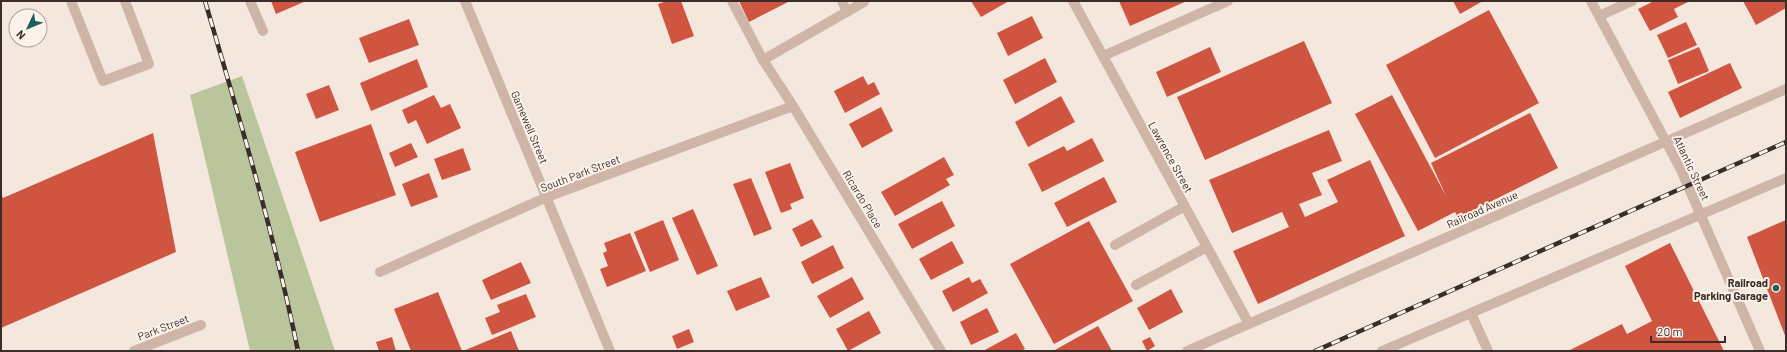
<svg xmlns="http://www.w3.org/2000/svg" width="1787" height="352" viewBox="0 0 1787 352" font-family="Barlow,sans-serif">
  <style>
    .green { fill: #bbc59b }
    .building { fill: #d05540 }
    .lines { fill: none; stroke-linecap: round; stroke-linejoin: round }
    .service { stroke: #ceb5a8; stroke-width: 10 }
    .minor { stroke: #ceb5a8; stroke-width: 10 }
    .tertiary { stroke: #ceb5a8; stroke-width: 10 }
    .rail-casing { stroke: #3a2c29; stroke-width: 4.5 }
    .rail { stroke: #fbf2ea; stroke-width: 3; stroke-dasharray: 9; stroke-linecap: butt }
    .poi-dot { fill: #1a5f5d; stroke: #fbf2ea; stroke-width: 1.5 }
    .labels { text-anchor: middle; dominant-baseline: central; stroke-width: 4; stroke-linejoin: round; paint-order: stroke }
    .street-label { font-size: 11px; fill: #3a2c29; stroke: #fbf2ea }
    .poi-label { font-size: 11px; font-weight: bold; fill: #3a2c29; stroke: #fbf2ea; text-anchor: end }
  </style>
  <rect width="100%" height="100%" fill="#f4e7dd"/>
  <!-- green -->
  <path class="green" d="M242 76 335 351H250L190 95Z"/>
  <!-- building -->
  <path class="building" d="M271 1H306L276 14Z
    M667 1H681L694 36 672 44 658 4Z
    M739 1H790L749 22Z
    M971 1H1009L981 17Z
    M1119 1H1187L1130 26Z
    M1453 1H1483L1460 14Z
    M1654 1H1690L1674 9 1678 17 1650 31 1638 9Z
    M1743 1H1786V8L1756 25Z
    M1489 10 1539 103 1435 158 1386 65Z
    M1032 16 1043 38 1008 56 997 33Z
    M409 19 419 45 369 63 359 38Z
    M1686 22 1697 45 1668 58 1657 35Z
    M1304 41 1332 103 1205 160 1177 97Z
    M1210 47 1221 72 1167 97 1156 72Z
    M1699 47 1709 71 1678 84 1668 60Z
    M1045 58 1057 82 1015 104 1003 80Z
    M417 59 428 87 371 111 360 83Z
    M1730 63 1742 88 1680 118 1668 92Z
    M863 76 868 85 874 82 880 94 845 113 834 91Z
    M329 85 339 110 316 119 306 94Z
    M434 95 441 108 450 104 461 128 427 144 416 120 408 124 402 110Z
    M1392 95 1446 196 1431 163 1530 113 1558 168 1458 218 1455 212 1418 231 1355 114Z
    M1061 96 1075 122 1028 147 1015 122Z
    M881 107 893 131 862 148 849 124Z
    M371 124 396 195 320 222 295 152Z
    M1329 130 1342 161 1312 173 1322 195 1299 204 1305 217 1338 202 1327 180 1370 160 1405 236 1258 304 1233 251 1289 227 1282 212 1232 233 1209 180Z
    M153 133 176 252 1 328V193L3 198Z
    M1092 138 1104 161 1042 192 1028 164 1064 146 1067 151Z
    M411 143 418 157 395 167 389 153Z
    M463 148 471 170 442 180 434 159Z
    M944 157 954 175 946 179 950 185 895 216 881 192Z
    M790 163 804 198 790 204 792 209 781 213 765 172Z
    M429 173 438 197 411 207 402 184Z
    M1104 177 1117 202 1067 227 1054 203Z
    M751 178 772 229 754 236 733 184Z
    M942 201 955 226 912 249 898 224Z
    M693 209 718 266 697 275 672 218Z
    M812 219 822 237 801 247 792 229Z
    M663 220 679 260 650 272 634 232Z
    M1786 220V338L1747 237Z
    M1089 221 1133 301 1054 344 1010 264Z
    M630 233 646 271 607 287 600 269 608 266 603 253 607 251 604 243Z
    M952 241 964 263 931 280 919 259Z
    M1670 243 1724 351H1568L1622 324 1627 334 1652 321 1625 266Z
    M833 245 844 268 812 284 801 262Z
    M521 262 531 283 491 300 482 280Z
    M761 277 770 297 736 311 727 291Z
    M852 277 864 299 830 318 817 296Z
    M969 277 972 283 980 279 988 293 953 312 942 291Z
    M1171 289 1183 312 1149 330 1137 308Z
    M438 292 462 351H411L394 309Z
    M526 294 536 317 492 335 485 318 500 312 497 305Z
    M987 308 999 332 971 345 960 322Z
    M869 311 881 333 848 351 836 329Z
    M1098 326 1112 351H1053Z
    M689 329 694 342 677 349 672 336Z
    M511 331 519 351H463Z
    M1016 333 1025 349 1020 351H983Z
    M392 337 396 351H379L376 342Z
    M1150 337 1155 346 1147 351 1142 341Z"/>
  <g class="lines">
    <!-- service -->
    <path class="service" d="M71 1 103 81 149 64 125 1
      M250 1 263 31
      M732 1 763 60
      M842 1 847 12
      M1599 16 1632 1
      M1103 56 1228 1
      M1115 245 1185 206
      M1136 285 1207 247
      M1471 313 1488 351"/>
    <!-- minor -->
    <path class="minor" d="M465 1 610 351
      M1073 1 1249 324
      M864 2 763 60 793 106 941 351
      M380 272 547 197 793 106
      M134 351 201 325
      M1187 351 1786 89
      M1382 351 1786 178"/>
    <!-- tertiary -->
    <path class="tertiary" d="M1591 1 1681 170 1760 351"/>
    <!-- rail casing -->
    <g class="rail-casing">
      <path id="rail" d="M205 1C239 117 274 233 298 351
        M1315 351 1786 142"/>
    </g>
    <!-- rail -->
    <use href="#rail" class="rail"/>
  </g>
  <!-- markers -->
  <circle class="poi-dot" cx="1776" cy="288" r="4"/>
  <g class="labels">
    <!-- street labels -->
    <g class="street-label">
      <text transform="translate(530 127) rotate(67)">Gamewell Street</text>
      <text transform="translate(1171 157) rotate(61)">Lawrence Street</text>
      <text transform="translate(1692 168) rotate(65)">Atlantic Street</text>
      <text transform="translate(580 173) rotate(-21)">South Park Street</text>
      <text transform="translate(863 199) rotate(59)">Ricardo Place</text>
      <text transform="translate(1482 209) rotate(-24)">Railroad Avenue</text>
      <text transform="translate(163 327) rotate(-21)">Park Street</text>
    </g>
    <!-- poi labels -->
    <g class="poi-label">
      <text x="1768" y="282">Railroad<tspan x="1768" dy="13">Parking Garage</tspan></text>
    </g>
  </g>
  <!-- border -->
  <rect width="1787" height="352" fill="none" stroke="#3a2c29" stroke-width="4"/>
  <!-- north arrow -->
  <g transform="translate(28 28) rotate(226)"><circle r="19" fill="#fbf2ea" stroke="#aea39d"/>
  <path d="M0-3L7 15L0 10L-7 15Z" fill="#1a5f5d"/>
  <text y="-6" font-size="11" font-weight="bold" text-anchor="middle" fill="#3a2c29">N</text>
  </g>
  <!-- scale -->
  <path d="M1651 336v6h74v-6" fill="none" stroke="#3a2c29" stroke-width="2"/>
  <text x="1657" y="336" font-size="12" fill="#3a2c29" stroke="#fbf2ea" stroke-width="3" paint-order="stroke">20 m</text>
</svg>
